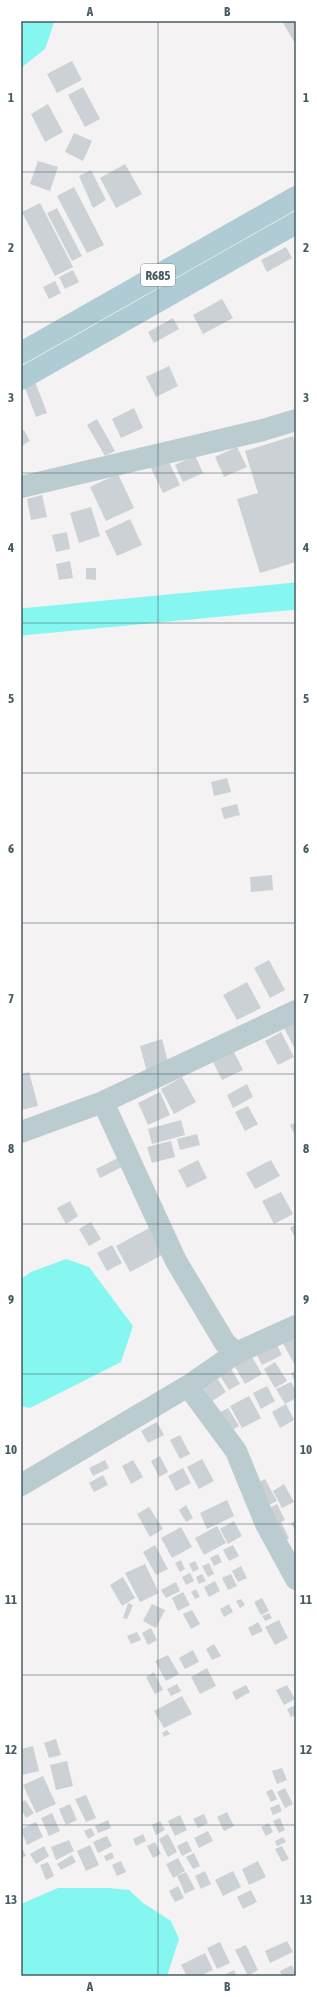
<svg xmlns="http://www.w3.org/2000/svg" width="317" height="1997" viewBox="0 0 317 1997" font-family="'Asap Condensed',sans-serif">
  <style>
    .water { fill: #85f7f0 }
    .lines { fill: none; stroke-linecap: round; stroke-linejoin: round }
    .river { stroke: #85f7f0; stroke-width: 27 }
    .building { fill: #cbd1d5 }
    .minor { stroke: #bbccd0; stroke-width: 22 }
    .major { stroke: #afcbd3; stroke-width: 22 }
    .grid { fill: none; stroke: #475c62; stroke-width: 1; stroke-opacity: 0.55 }
    .labels { text-anchor: middle; dominant-baseline: central; stroke-width: 3.5; stroke-linejoin: round; paint-order: stroke }
    .shield { fill: #fff; stroke: #7e8d91; stroke-width: 1 }
    .shield-label { font-size: 13px; font-weight: bold; fill: #475c62 }
    .neatline { fill: none; stroke: #475c62; stroke-width: 1.5 }
    .grid-label { font-size: 13px; text-anchor: middle; font-weight: bold; fill: #475c62 }
  </style>
  <rect width="100%" height="100%" fill="#f4f2f2"/>
  <!-- water -->
  <path class="water" d="M21 21H53L54 23 45 49 21 68Z
    M66 1259 89 1267 133 1326 121 1362 30 1408 21 1406V1279L31 1272Z
    M58 1888H109L129 1890 143 1903 171 1921 179 1939 167 1976H21V1904Z"/>
  <g class="lines">
    <!-- river -->
    <path class="river" d="M21 622 296 596"/>
  </g>
  <!-- building -->
  <path class="building" d="M282 21H296V45Z
    M72 61 82 80 57 93 47 74Z
    M83 87 100 119 85 127 68 95Z
    M48 104 63 132 45 142 31 114Z
    M74 133 92 141 83 161 65 152Z
    M38 161 58 167 50 191 30 184Z
    M125 164 142 194 116 208 100 178Z
    M91 170 106 200 93 208 79 176Z
    M74 187 104 245 87 253 57 196Z
    M40 203 73 267 55 276 22 212Z
    M57 208 82 256 72 261 47 213Z
    M286 247 292 258 267 272 261 260Z
    M73 270 79 282 65 289 59 277Z
    M55 281 61 293 49 299 43 287Z
    M222 299 233 318 203 334 193 315Z
    M173 318 179 329 154 343 148 332Z
    M169 366 178 386 156 397 146 377Z
    M34 379 47 413 36 417 23 383Z
    M134 408 143 428 121 438 112 419Z
    M97 419 115 451 105 456 87 425Z
    M24 430 30 441 21 446V432Z
    M293 436 296 448V562L260 573 237 499 258 493 245 451Z
    M237 447 247 467 224 477 215 457Z
    M195 455 203 473 183 482 175 465Z
    M167 458 180 485 163 493 150 466Z
    M118 474 134 508 106 521 90 487Z
    M42 495 47 517 31 520 27 499Z
    M91 507 100 536 79 543 70 513Z
    M130 519 142 545 117 556 105 531Z
    M67 532 70 549 56 552 52 535Z
    M70 561 73 578 59 580 56 564Z
    M86 568H96V580L86 579Z
    M227 778 231 792 214 796 211 782Z
    M237 804 240 815 224 819 221 808Z
    M272 875 273 890 251 892 250 877Z
    M269 960 285 990 270 998 254 968Z
    M247 982 261 1008 237 1020 223 995Z
    M296 1019V1048L295 1049 283 1026Z
    M281 1032 294 1057 278 1065 265 1041Z
    M162 1039 169 1066 147 1072 140 1046Z
    M232 1048 243 1070 222 1080 211 1058Z
    M29 1072 38 1106 21 1110V1074Z
    M182 1077 196 1102 174 1114 161 1089Z
    M247 1084 253 1097 233 1108 227 1095Z
    M160 1092 170 1115 148 1125 138 1103Z
    M248 1106 258 1124 245 1131 235 1112Z
    M181 1120 185 1135 152 1144 148 1129Z
    M296 1122V1132L294 1133 290 1125Z
    M197 1134 200 1145 180 1150 177 1139Z
    M171 1141 175 1157 152 1163 147 1147Z
    M122 1156 126 1165 100 1178 96 1169Z
    M198 1160 207 1178 187 1188 178 1170Z
    M271 1160 280 1176 255 1189 246 1173Z
    M281 1192 293 1214 274 1224 262 1201Z
    M70 1201 78 1216 66 1224 57 1208Z
    M91 1222 101 1239 89 1246 79 1229Z
    M296 1224V1239L290 1228Z
    M151 1227 166 1253 130 1272 116 1246Z
    M112 1245 122 1263 107 1271 97 1253Z
    M296 1332V1367L281 1340Z
    M274 1339 282 1355 262 1365 254 1349Z
    M251 1355 262 1374 245 1384 234 1365Z
    M275 1362 287 1381 275 1388 264 1369Z
    M230 1367 240 1384 229 1390 219 1374Z
    M296 1371V1384L291 1373Z
    M215 1375 226 1392 212 1401 201 1384Z
    M291 1382 296 1391V1398L285 1404 276 1389Z
    M267 1386 275 1401 261 1409 253 1393Z
    M249 1396 261 1418 242 1428 230 1406Z
    M286 1404 294 1420 280 1428 272 1412Z
    M228 1408 239 1426 226 1434 215 1415Z
    M157 1422 164 1435 148 1443 141 1431Z
    M180 1435 190 1454 180 1459 170 1440Z
    M160 1456 168 1472 159 1477 151 1461Z
    M202 1459 214 1481 199 1489 187 1467Z
    M105 1460 109 1468 93 1476 89 1468Z
    M133 1460 143 1477 131 1484 122 1466Z
    M183 1468 191 1483 176 1491 168 1476Z
    M103 1475 108 1485 94 1492 89 1483Z
    M265 1479 277 1501 265 1507 253 1485Z
    M284 1484 294 1502 282 1508 273 1491Z
    M227 1500 234 1516 207 1529 200 1513Z
    M277 1504 285 1520 281 1522 289 1538 282 1542 267 1509Z
    M186 1505 193 1518 186 1522 179 1510Z
    M149 1507 163 1529 150 1537 137 1514Z
    M234 1521 242 1536 228 1544 220 1529Z
    M296 1521V1529L295 1530 291 1523Z
    M217 1526 226 1543 204 1555 195 1538Z
    M181 1527 192 1547 172 1558 161 1538Z
    M155 1545 168 1569 156 1575 143 1552Z
    M233 1545 239 1556 229 1561 223 1550Z
    M218 1554 222 1562 214 1566 210 1558Z
    M181 1560 185 1569 180 1572 175 1563Z
    M195 1561 199 1569 193 1572 189 1564Z
    M209 1563 214 1574 208 1577 202 1566Z
    M145 1564 159 1593 140 1602 125 1573Z
    M241 1566 247 1578 238 1582 232 1571Z
    M190 1573 194 1581 186 1585 182 1577Z
    M202 1574 206 1581 199 1584 196 1577Z
    M231 1574 237 1586 228 1590 222 1578Z
    M123 1577 135 1598 122 1606 110 1585Z
    M215 1581 220 1591 209 1597 204 1587Z
    M176 1582 180 1591 166 1598 161 1590Z
    M196 1589 200 1597 195 1599 191 1592Z
    M183 1592 190 1605 178 1611 172 1598Z
    M262 1598 269 1611 261 1615 254 1602Z
    M241 1599 245 1605 240 1608 236 1601Z
    M128 1603 133 1605 127 1619 123 1618Z
    M152 1604 165 1610 156 1628 143 1621Z
    M229 1604 233 1612 224 1617 220 1609Z
    M192 1610 200 1624 191 1629 183 1614Z
    M269 1613 272 1618 265 1621 262 1616Z
    M279 1620 288 1638 275 1645 265 1627Z
    M258 1622 263 1631 252 1636 248 1628Z
    M151 1628 157 1640 148 1645 142 1633Z
    M137 1632 141 1640 131 1644 127 1636Z
    M214 1644 221 1656 212 1660 206 1649Z
    M193 1650 199 1662 185 1669 179 1658Z
    M168 1655 179 1674 166 1681 155 1661Z
    M207 1668 216 1686 200 1694 191 1677Z
    M154 1672 163 1690 155 1694 146 1677Z
    M177 1684 181 1691 171 1696 167 1689Z
    M246 1685 250 1692 236 1700 232 1692Z
    M287 1685 295 1699 284 1705 276 1690Z
    M182 1696 192 1714 164 1728 154 1711Z
    M296 1705V1715L291 1717 287 1709Z
    M167 1730 170 1734 164 1737 162 1733Z
    M56 1739 61 1755 49 1758 44 1743Z
    M33 1746 39 1771 22 1775 21 1749Z
    M67 1761 73 1786 56 1790 50 1765Z
    M282 1768 287 1780 277 1784 272 1771Z
    M43 1776 56 1804 36 1813 23 1785Z
    M285 1788 293 1804 285 1808 277 1792Z
    M272 1789 277 1799 271 1802 266 1792Z
    M86 1795 96 1818 86 1822 75 1799Z
    M25 1800 34 1813 26 1818 21 1809V1803Z
    M70 1804 77 1820 66 1825 59 1809Z
    M279 1804 282 1811 273 1815 270 1808Z
    M227 1812 234 1826 224 1831 217 1817Z
    M52 1813 60 1831 49 1836 41 1818Z
    M204 1814 208 1823 198 1828 193 1819Z
    M180 1815 187 1830 175 1836 168 1821Z
    M280 1818 285 1830 279 1833 273 1821Z
    M108 1820 111 1828 98 1833 95 1826Z
    M160 1821 165 1830 156 1835 152 1825Z
    M36 1822 43 1837 27 1845 21 1829Z
    M269 1823 273 1832 266 1836 261 1827Z
    M91 1828 95 1835 88 1839 84 1831Z
    M208 1831 213 1841 199 1848 194 1838Z
    M143 1834 146 1841 136 1846 133 1839Z
    M168 1834 177 1852 168 1857 159 1839Z
    M107 1836 112 1846 98 1853 93 1842Z
    M283 1837 286 1842 277 1846 275 1841Z
    M69 1840 74 1851 56 1860 51 1847Z
    M187 1841 192 1851 182 1856 177 1846Z
    M155 1842 161 1854 153 1858 147 1846Z
    M90 1845 99 1865 86 1871 77 1851Z
    M21 1846 26 1856 21 1858Z
    M44 1846 49 1856 36 1864 30 1854Z
    M282 1846 289 1859 282 1862 275 1849Z
    M112 1852 114 1858 106 1861 104 1856Z
    M194 1853 200 1866 193 1869 186 1857Z
    M72 1855 76 1862 61 1870 57 1864Z
    M178 1858 185 1871 173 1878 166 1864Z
    M121 1861 126 1872 117 1876 112 1865Z
    M258 1861 266 1877 249 1885 242 1869Z
    M48 1862 54 1876 46 1880 40 1865Z
    M205 1871 211 1884 201 1889 195 1876Z
    M233 1871 241 1887 223 1896 215 1880Z
    M186 1872 195 1889 185 1894 177 1876Z
    M178 1886 184 1898 175 1902 169 1891Z
    M251 1890 257 1902 243 1909 237 1897Z
    M287 1941 293 1952 270 1963 265 1951Z
    M220 1942 230 1963 217 1969 207 1948Z
    M246 1945 258 1970 248 1976 235 1950Z
    M205 1953 213 1970 200 1976H187L181 1965Z
    M292 1965 296 1976H282L280 1971Z
    M234 1970 237 1976H222Z"/>
  <g class="lines">
    <!-- minor -->
    <path class="minor" d="M21 487 263 430 296 420
      M103 1102 176 1261 225 1343 236 1353
      M21 1132 103 1102 296 1011
      M188 1386 236 1451 266 1524 296 1579
      M21 1485 188 1386 236 1353 296 1326"/>
    <!-- major -->
    <path class="major" d="M21 353 296 197
      M21 379 296 223"/>
  </g>
  <!-- grid -->
  <path class="grid" d="M158 21V1976M21 172H296M21 322H296M21 473H296M21 623H296M21 773H296M21 923H296M21 1074H296M21 1224H296M21 1374H296M21 1524H296M21 1675H296M21 1825H296"/>
  <g class="labels">
    <!-- shield labels -->
    <rect class="shield" x="141" y="264" width="34" height="22" rx="3"/>
    <g class="shield-label">
      <text x="158" y="275">R685</text>
    </g>
  </g>
  <!-- border -->
  <rect width="317" height="1997" fill="none" stroke="#ffffff" stroke-width="44"/>
  <rect x="22" y="22" width="273" height="1953" class="neatline"/>
  <g class="grid-label">
    <text x="90" y="16">A</text>
    <text x="227" y="16">B</text>
    <text x="11" y="102">1</text>
    <text x="306" y="102">1</text>
    <text x="11" y="252">2</text>
    <text x="306" y="252">2</text>
    <text x="11" y="402">3</text>
    <text x="306" y="402">3</text>
    <text x="11" y="552">4</text>
    <text x="306" y="552">4</text>
    <text x="11" y="703">5</text>
    <text x="306" y="703">5</text>
    <text x="11" y="853">6</text>
    <text x="306" y="853">6</text>
    <text x="11" y="1003">7</text>
    <text x="306" y="1003">7</text>
    <text x="11" y="1153">8</text>
    <text x="306" y="1153">8</text>
    <text x="11" y="1304">9</text>
    <text x="306" y="1304">9</text>
    <text x="11" y="1454">10</text>
    <text x="306" y="1454">10</text>
    <text x="11" y="1604">11</text>
    <text x="306" y="1604">11</text>
    <text x="11" y="1754">12</text>
    <text x="306" y="1754">12</text>
    <text x="11" y="1904">13</text>
    <text x="306" y="1904">13</text>
    <text x="90" y="1991">A</text>
    <text x="227" y="1991">B</text>
  </g>
</svg>
